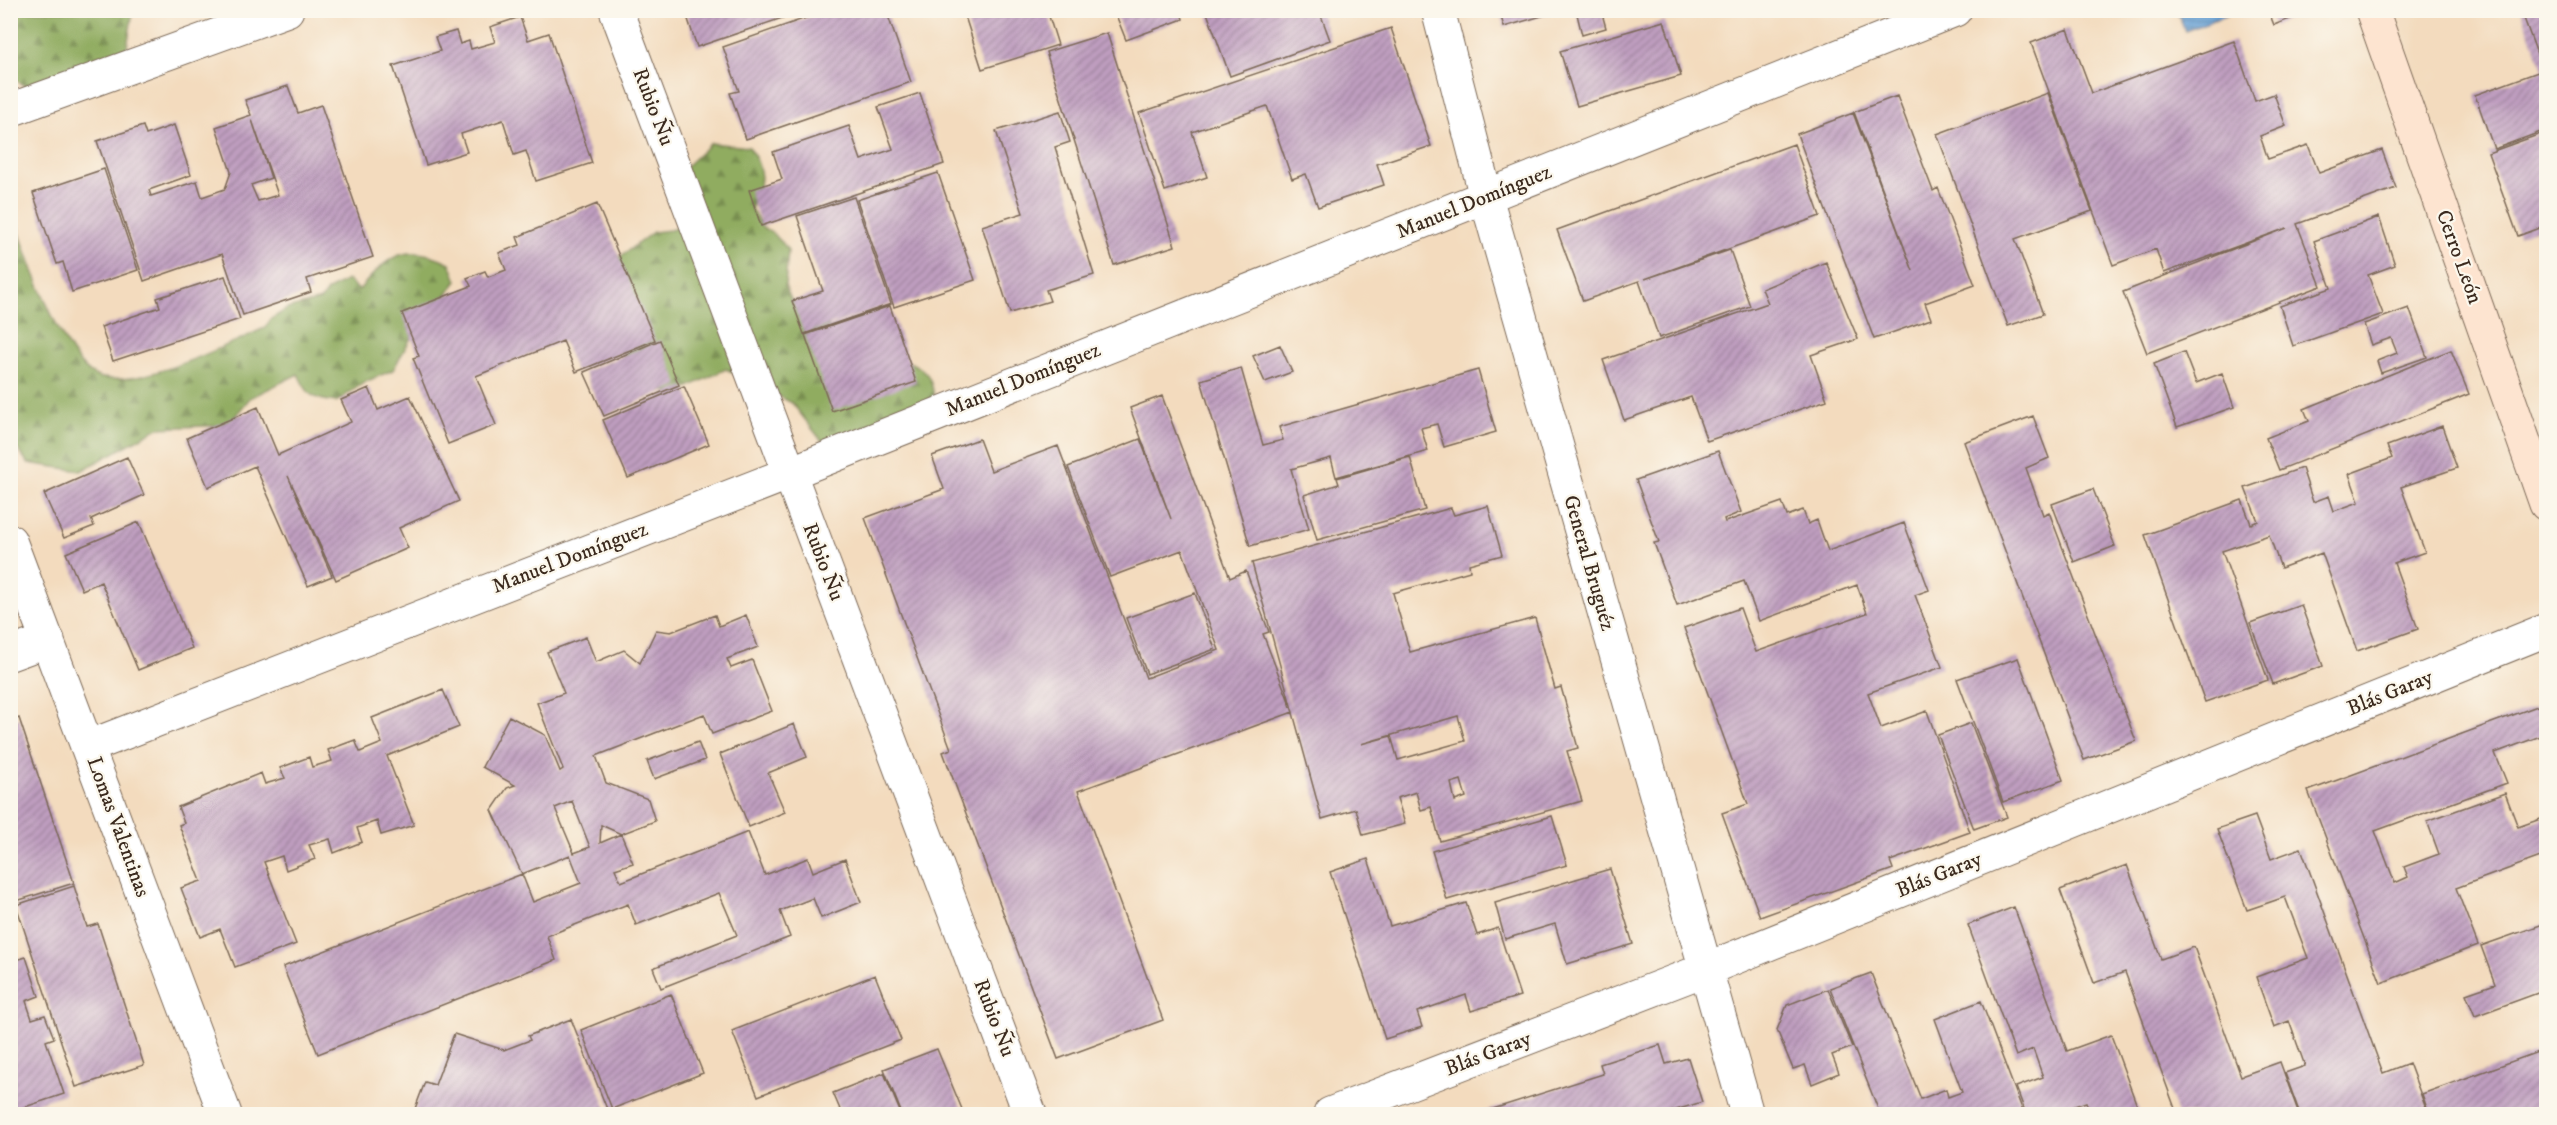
<svg xmlns="http://www.w3.org/2000/svg" width="2557" height="1125" viewBox="0 0 2557 1125" font-family="'IM FELL DW Pica',serif">
  <style>
    .forest { fill: url(#forest-firs); stroke: #666b3f; stroke-width: 1.5 }
    .water { fill: url(#water-rules); stroke: #506479; stroke-width: 1.5 }
    .building { fill: url(#building-hatch); fill-rule: evenodd }
    .lines { fill: none; stroke-linecap: round; stroke-linejoin: round }
    .street-casing { stroke: #7b6856; stroke-width: 35 }
    .secondary-casing { stroke: #7b6856; stroke-width: 35 }
    .street { stroke: #fff; stroke-width: 33 }
    .secondary { stroke: #fde4d0; stroke-width: 33 }
    .labels { text-anchor: middle; dominant-baseline: central; stroke-width: 4.5; stroke-linejoin: round; paint-order: stroke }
    .street-label { font-size: 21px; fill: #3b2a1e; stroke: #fbf7ec }
  </style>
  <defs>
    <pattern id="forest-firs" width="22" height="20" patternUnits="userSpaceOnUse" patternTransform="scale(1.5)"><rect width="22" height="20" fill="#90ac60"/><path d="M5 1l3.5 6h-7zM16 11l3.5 6h-7z" fill="#778c4f"/></pattern>
    <pattern id="water-rules" width="6" height="5" patternUnits="userSpaceOnUse" patternTransform="scale(1.5)"><rect width="6" height="5" fill="#659fd4"/><path d="M0 2.5h6" fill="none" stroke="#5482ab"/></pattern>
    <pattern id="building-hatch" width="6" height="6" patternUnits="userSpaceOnUse" patternTransform="scale(1.5)"><rect width="6" height="6" fill="#bf9ec0"/><path d="M-1 1l2-2M0 6l6-6M5 7l2-2" fill="none" stroke="#9c819b"/></pattern>
  </defs>
  <rect width="100%" height="100%" fill="#fbf7ec"/>
  <filter id="ink" filterUnits="userSpaceOnUse"><feTurbulence type="fractalNoise" baseFrequency=".0167" numOctaves="2"/><feDisplacementMap in="SourceGraphic" scale="12" xChannelSelector="R" yChannelSelector="G"/><feConvolveMatrix kernelMatrix="1 2 1 2 8 2 1 2 1" color-interpolation-filters="sRGB"/></filter>
  <filter id="wash" filterUnits="userSpaceOnUse"><feTurbulence type="fractalNoise" baseFrequency=".008" numOctaves="4" result="noise"/><feDisplacementMap in="SourceGraphic" scale="24" xChannelSelector="R" yChannelSelector="G"/><feGaussianBlur stdDeviation="1.35" result="paint"/><feColorMatrix in="noise" values="0 0 0 0 0 0 0 0 0 0 0 0 0 0 0 0 0 1.4 0 .05"/><feComposite in="paint" operator="in"/></filter>
  <g filter="url(#wash)">
    <rect width="100%" height="100%" fill="#f3dbbe"/>
    <!-- forest -->
    <path class="forest" d="M11 11H133L124 65 28 89 11 76Z
      M711 143 749 147C766 172 763 183 751 209L761 226 776 236 788 250 785 286 792 302C816 311 824 317 837 339 857 345 912 358 925 372 933 380 934 397 935 408L825 445 792 403 726 369 676 393 658 390 632 368 624 352 617 259 653 232 671 230 689 221 683 169Z
      M10 202C21 240 61 361 96 376 134 392 228 344 265 328L271 319 287 309 321 300 327 291 347 280 359 290C388 256 405 241 450 263L457 281 411 338 393 370 365 382 336 402C312 399 308 396 298 374L250 398 228 425 158 428 81 471 28 463 11 440Z"/>
    <!-- water -->
    <path class="water" d="M2177 11H2225L2227 15 2185 31Z"/>
    <g id="blocks">
      <!-- building -->
      <path class="building" d="M685 10H803V11L697 47Z
        M829 10H886L911 82 746 139 730 93 739 91 723 47Z
        M963 10H1047L1058 45 982 69Z
        M1114 10H1180L1183 19 1126 40Z
        M1206 10H1319L1330 40 1230 76Z
        M1499 10H1559V11L1504 27Z
        M1576 10H1601L1606 28 1582 35Z
        M2268 10H2298L2300 15 2274 25Z
        M2521 10H2546V68L2543 70Z
        M520 17 528 40 549 33 592 163 536 181 526 151 514 155 503 120 461 134 467 152 426 165 393 66 440 51 435 37 456 31 460 44 469 41 471 49 495 42 490 27Z
        M1664 21 1681 76 1577 106 1560 51Z
        M1391 28 1431 146 1377 164 1384 185 1318 207 1306 174 1292 179 1267 106 1192 132 1207 177 1165 191 1139 113Z
        M2068 29 2092 93 2234 41 2255 101 2274 94 2286 126 2260 136 2268 159 2308 145 2319 173 2382 150 2396 188 2297 224 2321 286 2147 353 2123 292 2287 228 2164 273 2156 249 2113 265 2031 43Z
        M1107 33 1175 246 1114 265 1046 52Z
        M2546 69V130L2494 149 2475 95Z
        M288 86 298 113 321 105 373 257 307 279 311 292 243 315 222 254 144 281 97 141 143 126 146 135 174 125 191 175 149 190 151 196 197 181 202 197 225 189 231 172 216 127 251 115 245 100ZM252 120 278 195 258 201 251 185 271 178Z
        M920 93 944 164 761 226 749 190 782 179 773 152 849 126 861 160 893 149 878 107Z
        M2048 93 2092 211 2015 239 2043 314 2008 326 1937 134Z
        M1897 96 1933 191 1938 188 1975 285 1925 303 1931 319 1874 339 1797 134 1853 113 1913 271 1854 112Z
        M1060 111 1070 142 1055 147 1094 275 1046 290 1050 301 1010 313 982 226 1023 213 996 131Z
        M2546 132V226L2518 236 2488 153Z
        M1794 144 1820 216 1645 279 1730 250 1750 306 1659 338 1639 281 1583 301 1557 230Z
        M104 169 138 270 72 292 63 262 57 264 33 193Z
        M938 173 975 280 894 307 857 200Z
        M854 197 891 304 804 334 792 301 823 291 797 216Z
        M597 204 655 340 576 372 563 341 476 376 496 425 448 444 413 358 419 356 402 313 471 286 467 278 485 271 488 277 506 270 499 253 520 245 517 237Z
        M2379 217 2395 265 2368 275 2383 314 2293 346 2280 306 2331 288 2314 241Z
        M1826 262 1858 339 1811 355 1827 400 1707 441 1691 397 1624 420 1603 360 1768 303 1762 289Z
        M225 276 240 319 113 361 101 327 160 307 157 298Z
        M890 306 916 382 832 411 805 335Z
        M2409 308 2427 357 2381 373 2377 361 2397 353 2391 338 2371 345 2364 324Z
        M660 340 679 385 604 416 584 372Z
        M1280 345 1292 372 1265 382 1253 356Z
        M2451 350 2469 394 2279 470 2266 438 2309 421 2304 409Z
        M2184 352 2196 383 2222 373 2234 407 2177 427 2154 364Z
        M1241 368 1263 445 1283 440 1279 427 1478 370 1496 432 1444 447 1437 424 1421 428 1428 451 1336 477 1331 458 1291 469 1309 529 1250 546 1201 380Z
        M684 386 709 444 628 478 603 420Z
        M369 388 378 410 410 396 459 501 399 528 408 548 336 580 288 476 332 576 308 586 255 466 208 487 187 438 258 407 278 455 351 422 341 400Z
        M1162 396 1230 578 1246 571 1269 632 1263 634 1293 712 1078 791 1163 1020 1058 1059 943 752 951 749 865 518 944 489 932 456 979 439 991 471 1058 446 1146 678 1219 650 1182 550 1110 577 1068 467 1140 439 1171 519 1130 408Z
        M2033 416 2049 458 2026 468 2043 515 2049 512 2136 741 2084 760 1964 442Z
        M2442 426 2457 468 2401 487 2425 552 2394 563 2418 629 2357 651 2322 553 2281 568 2269 535 2222 551 2268 680 2205 702 2145 535 2242 500 2251 524 2258 521 2245 488 2302 468 2313 502 2329 496 2334 511 2359 502 2349 474 2392 458 2387 446Z
        M1718 451 1741 512 1724 519 1725 522 1782 502 1787 516 1803 510 1808 524 1817 520 1828 551 1904 523 1929 590 1915 595 1942 667 1868 693 1881 728 1927 711 1970 832 1890 861 1893 869 1760 917 1722 813 1748 804 1684 628 1740 608 1756 652 1867 613 1857 585 1759 621 1744 581 1677 605 1654 543 1659 542 1636 480Z
        M127 457 144 495 91 519 94 526 64 538 44 494Z
        M1410 457 1425 510 1317 540 1304 495 1339 484 1337 478Z
        M2093 489 2115 546 2074 562 2052 504Z
        M1488 506 1502 555 1469 564 1470 571 1393 593 1410 652 1535 618 1555 689 1561 687 1578 748 1567 751 1582 801 1440 841 1431 807 1421 810 1416 792 1397 798 1405 824 1363 835 1356 809 1322 819 1252 563 1451 508 1454 515ZM1458 716 1465 741 1398 760 1391 736 1361 744ZM1461 780 1466 797 1455 801 1451 783Z
        M139 522 192 648 138 670 101 582 82 590 66 553Z
        M1195 593 1215 649 1147 674 1126 618Z
        M2301 605 2323 666 2273 684 2250 623Z
        M715 615 719 626 746 615 758 647 727 659 731 668 752 660 772 711 712 734 704 714 596 756 606 783 648 799 655 821 621 834 601 825 600 843 621 834 633 863 615 869 621 882 748 832 765 875 808 858 813 872 845 859 861 902 821 918 813 898 780 911 790 937 661 988 653 968 737 935 719 893 636 925 628 904 547 936 556 960 318 1054 283 967 522 874 492 810 507 788 515 785 482 767 509 716 545 735 560 771 563 769 537 703 564 693 547 652 586 637 596 662 624 650 640 663 656 630 671 632ZM572 801 590 847 574 853 555 808ZM570 855 581 883 533 902 522 874Z
        M2018 658 2063 780 2003 802 1957 679Z
        M443 690 459 727 387 756 414 825 381 835 377 821 357 828 362 842 334 853 330 839 309 845 315 859 286 870 282 856 264 862 296 944 235 967 220 929 200 937 181 888 201 881 179 825 184 823 178 807 261 773 265 784 285 778 280 768 309 757 312 767 332 761 328 750 355 740 360 752 382 743 372 718Z
        M2540 705 2546 723V734L2495 753 2507 783 2375 831 2395 883 2408 877 2404 867 2439 854 2427 821 2505 793 2518 827 2546 817V855L2456 888 2478 945 2381 983 2308 791Z
        M19 718 74 883 10 903V721Z
        M1971 723 2007 817 1974 829 1938 735Z
        M794 724 807 757 768 773 785 812 749 827 720 754Z
        M698 742 705 760 654 779 647 761Z
        M1552 816 1567 865 1447 900 1432 851Z
        M2255 816 2271 859 2301 848 2383 1073 2409 1063 2428 1114H2300L2285 1073 2305 1066 2289 1021 2274 1027 2256 977 2308 958 2285 897 2247 910 2217 829Z
        M1368 859 1390 926 1466 903 1477 935 1498 928 1520 996 1471 1011 1466 995 1417 1012 1422 1027 1385 1039 1330 872Z
        M2127 865 2161 959 2194 947 2241 1076 2280 1062 2299 1114H2177L2125 972 2094 983 2060 890Z
        M1610 869 1633 944 1567 964 1555 924 1505 939 1495 903Z
        M74 886 87 927 98 924 144 1065 76 1087 16 905Z
        M2014 907 2067 1051 2111 1035 2140 1114H2091L2086 1102 2052 1114H2026L2016 1087 2043 1077 2033 1049 2016 1056 1968 925Z
        M2546 923V990L2475 1016 2466 994 2495 984 2481 946Z
        M26 957 39 996 26 1001 32 1019 45 1015 54 1038 46 1041 64 1094 10 1112V962Z
        M1871 973 1921 1099 1946 1089 1948 1097 1962 1092 1935 1019 1981 1001 2024 1114H1880L1830 988Z
        M875 975 901 1040 758 1096 732 1031Z
        M1828 989 1852 1047 1832 1055 1839 1073 1812 1084 1805 1065 1793 1069 1777 1030 1787 1005Z
        M671 994 703 1073 612 1109 581 1030Z
        M571 1019 609 1114H413L425 1082 435 1085 454 1034 504 1050 530 1040 528 1036Z
        M1660 1045 1666 1064 1688 1058 1702 1102 1663 1114H1477L1603 1074 1600 1064Z
        M937 1049 964 1114H902L884 1069Z
        M2546 1049V1114H2429L2422 1094Z
        M884 1073 901 1114H842L833 1093Z"/>
    </g>
  </g>
  <g filter="url(#ink)">
    <use href="#blocks" fill-opacity="0" stroke="#7b6856" stroke-width="1.5"/>
    <g class="lines">
      <!-- street casing -->
      <g class="street-casing">
        <path id="street" d="M616 10 1030 1114
          M1438 10 1486 197 1747 1114
          M10 110 287 10
          M10 541 225 1114
          M10 654 48 640
          M88 747 790 473 1955 10
          M1330 1114 1704 970 2546 630"/>
      </g>
      <!-- secondary casing -->
      <g class="secondary-casing">
        <path id="secondary" d="M2372 10 2546 504"/>
      </g>
      <!-- street -->
      <use href="#street" class="street"/>
      <!-- secondary -->
      <use href="#secondary" class="secondary"/>
    </g>
  </g>
  <g class="labels">
    <!-- street labels -->
    <g class="street-label">
      <text transform="translate(653 107) rotate(69)">Rubio Ñu</text>
      <text transform="translate(1474 202) rotate(-22)">Manuel Domínguez</text>
      <text transform="translate(2459 257) rotate(70)">Cerro León</text>
      <text transform="translate(1023 380) rotate(-22)">Manuel Domínguez</text>
      <text transform="translate(570 558) rotate(-21)">Manuel Domínguez</text>
      <text transform="translate(823 562) rotate(69)">Rubio Ñu</text>
      <text transform="translate(1589 563) rotate(74)">General Bruguéz</text>
      <text transform="translate(2390 693) rotate(-22)">Blás Garay</text>
      <text transform="translate(118 827) rotate(70)">Lomas Valentinas</text>
      <text transform="translate(1939 875) rotate(-22)">Blás Garay</text>
      <text transform="translate(994 1018) rotate(69)">Rubio Ñu</text>
      <text transform="translate(1488 1054) rotate(-21)">Blás Garay</text>
    </g>
  </g>
  <!-- margin -->
  <rect width="2557" height="1125" fill="none" stroke="#fbf7ec" stroke-width="36"/>
</svg>
